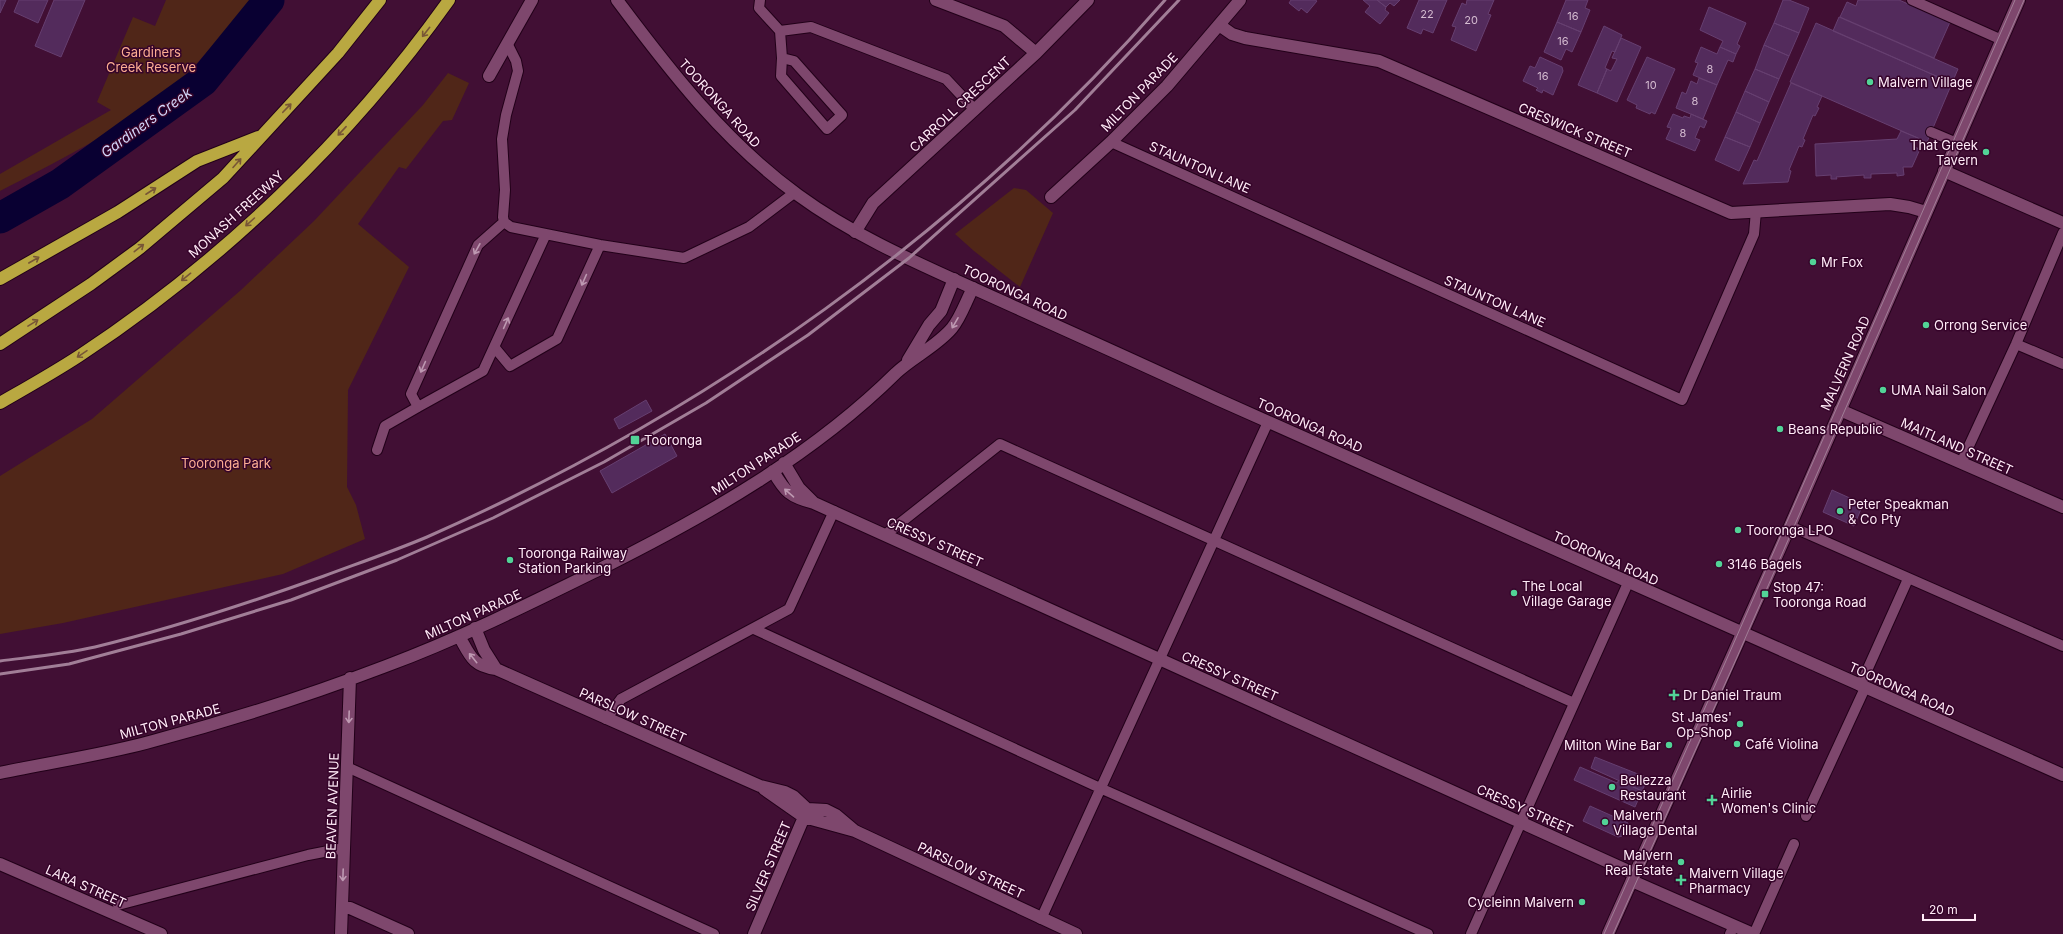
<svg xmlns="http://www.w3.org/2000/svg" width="2063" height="934" viewBox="0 0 2063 934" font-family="Inter,sans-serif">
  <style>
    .green { fill: #502618 }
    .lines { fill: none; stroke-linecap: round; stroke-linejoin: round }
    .river { stroke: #090032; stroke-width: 31 }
    .building { fill: #532b5c; stroke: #663f70 }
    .service-casing { stroke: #220019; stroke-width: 12 }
    .minor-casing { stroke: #220019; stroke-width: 14 }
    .secondary-casing { stroke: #220019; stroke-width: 14 }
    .motorway-casing { stroke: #220019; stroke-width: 14 }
    .service { stroke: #7e476d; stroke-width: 10 }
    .minor { stroke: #7e476d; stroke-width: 12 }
    .secondary { stroke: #7e476d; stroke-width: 12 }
    .motorway { stroke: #b9a841; stroke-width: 12 }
    .tram { stroke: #a17e97; stroke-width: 1 }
    .rail { stroke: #a17e97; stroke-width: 3 }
    .oneway { stroke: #785636 }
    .oneway2 { stroke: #be99b2 }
    .poi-dot { fill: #52d397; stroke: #36042a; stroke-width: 1.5 }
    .labels { text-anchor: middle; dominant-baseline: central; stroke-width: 3; stroke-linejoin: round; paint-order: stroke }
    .number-label { font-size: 11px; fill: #d4bbd0 }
    .park-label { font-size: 13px; fill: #fbad92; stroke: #36042a }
    .poi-label { font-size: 13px; fill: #ffebf7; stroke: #36042a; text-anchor: start }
    .street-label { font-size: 13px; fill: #ffebf7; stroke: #36042a }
    .water-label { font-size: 14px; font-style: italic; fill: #d2d7fb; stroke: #36042a }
  </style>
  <rect width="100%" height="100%" fill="#410f34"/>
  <!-- green -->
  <path class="green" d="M166 0H252C224 33 196 68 163 95 115 133 54 163 0 191V174L111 110 97 102 133 17 155 26Z
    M448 73 469 83 452 120 443 121 406 169 399 167 358 224 409 267 348 390 347 487 356 505 365 539 283 574 63 623 0 634V476L92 419 241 290 314 221 423 105Z
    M1014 188 1026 190 1053 213 1020 287 974 251 955 234Z"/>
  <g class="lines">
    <!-- river -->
    <path class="river" d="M0 218 60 184 203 81 269 0"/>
  </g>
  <!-- building -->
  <path class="building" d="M0 0H6L0 13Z
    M19 0H48L38 23 14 12Z
    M54 0H85L61 57 35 46Z
    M1291 0H1315L1317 1 1307 13 1301 8 1299 11 1289 3Z
    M1363 0H1377L1386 7 1385 10 1389 13 1380 24 1365 12 1370 6Z
    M1377 0H1400L1394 6 1390 3 1386 7Z
    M1419 0H1447L1433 33 1423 29 1421 34 1407 28Z
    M1467 0H1494L1488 14 1491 15 1476 51 1451 40 1456 27 1452 26 1462 3 1466 5Z
    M1566 0H1588L1585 8 1590 10 1581 32 1557 22Z
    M1783 0H1789L1809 8 1799 33 1774 23Z
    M1858 0H1899L1950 22 1934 58 1840 17 1847 2 1856 6Z
    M1709 7 1746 23 1737 44 1740 46 1736 54 1720 47 1723 41 1700 30Z
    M1839 17 1958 69 1952 83 1833 31Z
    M1557 22 1581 32 1572 52 1566 49 1561 60 1544 52Z
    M1774 23 1799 33 1789 56 1764 45Z
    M1816 23 1952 83 1927 142 1790 82Z
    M1604 26 1622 35 1615 52 1612 51 1605 68 1607 69 1597 93 1578 85Z
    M1621 38 1641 47 1617 102 1597 93 1607 69 1611 71 1617 59 1612 58Z
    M1764 45 1789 56 1779 79 1755 69Z
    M1701 47 1717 54 1720 47 1736 54 1733 62 1728 60 1717 85 1693 75 1698 63 1695 62Z
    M1540 57 1562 67 1563 71 1553 95 1543 90 1542 93 1536 90 1538 88 1523 81 1530 66 1535 68Z
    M1647 57 1675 69 1655 114 1651 112 1650 114 1636 108 1637 105 1627 100Z
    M1755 69 1779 79 1769 102 1745 91Z
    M1699 78 1717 85 1703 119 1676 108 1682 92 1686 94 1691 81 1697 84Z
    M1791 83 1822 96 1817 107 1819 108 1815 116 1813 115 1803 139 1805 140 1802 147 1799 146 1789 170 1791 171 1788 182 1743 184 1754 160 1757 161Z
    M1745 91 1769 102 1760 123 1736 112Z
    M1736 112 1760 123 1750 147 1725 137Z
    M1673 114 1683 118 1684 116 1690 118 1691 114 1707 121 1704 128 1700 126 1695 138 1700 140 1695 151 1666 139 1671 128 1667 127Z
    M1901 131 1918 138 1914 147 1920 149 1912 167H1903L1904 175 1897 176V173L1871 174V178H1864V175L1836 177 1837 179H1831V175L1816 176 1815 144 1897 139Z
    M1725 137 1750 147 1739 171 1715 160Z
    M646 400 652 411 619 429 614 419Z
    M665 434 677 456 612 493 600 471Z
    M1832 490 1863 504 1854 526 1823 512Z
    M1595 757 1648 778 1642 791 1591 768Z
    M1580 767 1617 783 1619 780 1642 791 1635 807 1574 780Z
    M1590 806 1628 823 1622 836 1618 837 1583 821Z"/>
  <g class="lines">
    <!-- service casing -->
    <g class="service-casing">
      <path id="service" d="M760 0 759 8 780 31 811 27 946 79 975 110
        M1912 0 2002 40
        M780 31 782 58 781 76 827 129 842 115 794 61 782 58
        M508 45 516 61 518 71 506 115 502 139 505 190 503 217 504 222 511 227 600 245 684 258 749 227 794 193
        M1931 132 1957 143
        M1111 142 1682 400 1754 234 1756 211
        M504 222 478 245 411 394 418 407 483 371 546 234
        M2016 344 2063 364
        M495 348 510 366 557 339 600 245
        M377 450 385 426 418 407
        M1961 463 2016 344 2063 233
        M1790 526 2063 646
        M885 535 1000 444 1574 703
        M754 629 1100 788 1428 934
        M1860 686 1908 579
        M606 719 621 699 789 609 834 511
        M347 767 714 934
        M1806 816 1865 688
        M118 905 308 855 344 848
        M1041 919 1268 422
        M1471 934 1628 583
        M1730 934 1734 926
        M1754 934 1794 844"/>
    </g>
    <!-- minor casing -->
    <g class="minor-casing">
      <path id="minor" d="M936 0 1004 26 1036 53
        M1219 25 1232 34 1245 38 1379 61 1731 213 1890 204 1909 207 1926 212
        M489 76 532 0
        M1944 171 2063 223
        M1051 197 1111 142 1167 86 1240 0
        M855 232 873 203 1036 53 1088 0
        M908 360 929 325 941 311 954 279
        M1840 410 2063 507
        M784 463 799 488 813 502
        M773 471C785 492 790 497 814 503L1635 874
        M475 628 484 650 496 669
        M459 636C470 655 472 666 496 669L760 786 785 792 793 796 807 809 826 810 836 815 855 831
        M0 773C51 762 103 755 153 741 232 720 310 695 386 666 461 638 533 602 604 567 708 515 813 455 896 373 913 357 937 346 952 328 961 317 966 301 973 288
        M764 789 804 817 855 831 1076 934
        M0 864 161 934
        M1632 881 1753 934
        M342 907 350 908 408 934
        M341 934 350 678
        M754 934 807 810"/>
    </g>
    <!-- secondary casing -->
    <g class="secondary-casing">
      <path id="secondary" d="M617 0C670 71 725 142 798 195 858 239 929 268 997 299 1070 332 1144 365 1217 399 1498 526 1780 651 2063 775
        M1608 934 1790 526 2019 0"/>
    </g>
    <!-- motorway casing -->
    <g class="motorway-casing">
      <path id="motorway" d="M0 279 118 212 197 161 258 137
        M0 344 91 284 140 248 223 178 338 53 380 0
        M0 403C26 388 53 373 79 356 222 262 350 139 449 0"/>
    </g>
    <!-- service -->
    <use href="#service" class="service"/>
    <!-- minor -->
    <use href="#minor" class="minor"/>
    <!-- secondary -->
    <use href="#secondary" class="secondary"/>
    <!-- motorway -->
    <use href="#motorway" class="motorway"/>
    <!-- tram -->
    <path class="tram" d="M1604 934 1729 654 2015 0
      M1613 934 1737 657 2024 0"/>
    <!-- rail -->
    <path class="rail" d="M0 661C31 657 64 654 95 647 173 628 249 603 324 576 359 563 394 551 427 537 707 413 964 231 1165 0
      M0 674 69 664 181 634 291 600 397 560 493 518 604 462 706 403 808 335 909 258 1075 110 1179 0"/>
  </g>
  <!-- one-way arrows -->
  <defs><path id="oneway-shaft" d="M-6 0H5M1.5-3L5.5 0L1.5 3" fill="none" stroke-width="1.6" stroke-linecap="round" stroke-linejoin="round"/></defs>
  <g class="oneway">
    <use href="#oneway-shaft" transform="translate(426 32) rotate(128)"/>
    <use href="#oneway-shaft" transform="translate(287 108) rotate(-46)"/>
    <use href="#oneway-shaft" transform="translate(342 131) rotate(133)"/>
    <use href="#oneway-shaft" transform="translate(237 163) rotate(-48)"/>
    <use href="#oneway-shaft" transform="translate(151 191) rotate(-33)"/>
    <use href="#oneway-shaft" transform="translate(250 222) rotate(138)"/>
    <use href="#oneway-shaft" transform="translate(139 248) rotate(-38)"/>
    <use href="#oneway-shaft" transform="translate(34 260) rotate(-30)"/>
    <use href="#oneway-shaft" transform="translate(186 277) rotate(141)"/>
    <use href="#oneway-shaft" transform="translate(33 323) rotate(-32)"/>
    <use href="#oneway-shaft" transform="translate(82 354) rotate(146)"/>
  </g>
  <g class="oneway2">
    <use href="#oneway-shaft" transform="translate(477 249) rotate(119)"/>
    <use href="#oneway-shaft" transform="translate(584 280) rotate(114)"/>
    <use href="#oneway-shaft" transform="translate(506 323) rotate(-66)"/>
    <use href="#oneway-shaft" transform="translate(955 323) rotate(120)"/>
    <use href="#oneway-shaft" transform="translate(423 367) rotate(114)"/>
    <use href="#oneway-shaft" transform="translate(789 493) rotate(-139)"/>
    <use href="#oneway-shaft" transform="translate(473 658) rotate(-129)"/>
    <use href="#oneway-shaft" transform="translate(349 717) rotate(92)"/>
    <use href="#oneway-shaft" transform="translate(343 875) rotate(92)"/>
  </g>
  <!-- markers -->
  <g class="poi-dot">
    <circle cx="1870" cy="82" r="4"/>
    <circle cx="1986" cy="152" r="4"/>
    <circle cx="1813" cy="262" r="4"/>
    <circle cx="1926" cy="325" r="4"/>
    <circle cx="1883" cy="390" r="4"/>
    <circle cx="1780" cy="429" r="4"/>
    <rect x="630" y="435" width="10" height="10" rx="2"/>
    <circle cx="1840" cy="511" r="4"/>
    <circle cx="1738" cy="530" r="4"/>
    <circle cx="510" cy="560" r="4"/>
    <circle cx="1719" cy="564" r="4"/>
    <circle cx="1514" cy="593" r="4"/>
    <rect x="1761" y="590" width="8" height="8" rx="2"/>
    <path d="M1672 689h4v4h4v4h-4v4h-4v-4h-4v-4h4z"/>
    <circle cx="1740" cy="724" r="4"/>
    <circle cx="1737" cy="744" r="4"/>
    <circle cx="1669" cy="745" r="4"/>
    <circle cx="1612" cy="787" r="4"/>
    <path d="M1710 794h4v4h4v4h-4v4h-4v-4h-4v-4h4z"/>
    <circle cx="1605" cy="822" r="4"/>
    <circle cx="1681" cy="862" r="4"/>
    <path d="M1679 874h4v4h4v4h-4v4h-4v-4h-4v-4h4z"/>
    <circle cx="1582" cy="902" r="4"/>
  </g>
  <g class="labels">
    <!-- number labels -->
    <g class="number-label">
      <text x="1427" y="14">22</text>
      <text x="1573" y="16">16</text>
      <text x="1471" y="20">20</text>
      <text x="1563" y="41">16</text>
      <text x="1710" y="69">8</text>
      <text x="1543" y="76">16</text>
      <text x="1651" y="85">10</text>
      <text x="1695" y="101">8</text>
      <text x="1683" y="133">8</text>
    </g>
    <!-- park labels -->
    <g class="park-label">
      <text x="151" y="52">Gardiners<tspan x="151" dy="15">Creek Reserve</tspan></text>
      <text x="226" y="463">Tooronga Park</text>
    </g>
    <!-- poi labels -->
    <g class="poi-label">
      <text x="1878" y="82">Malvern Village</text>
      <text x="1978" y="145" text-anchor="end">That Greek<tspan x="1978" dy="15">Tavern</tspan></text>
      <text x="1821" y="262">Mr Fox</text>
      <text x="1934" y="325">Orrong Service</text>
      <text x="1891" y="390">UMA Nail Salon</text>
      <text x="1788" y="429">Beans Republic</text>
      <text x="644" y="440">Tooronga</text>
      <text x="1848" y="504">Peter Speakman<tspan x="1848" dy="15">&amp; Co Pty</tspan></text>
      <text x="1746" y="530">Tooronga LPO</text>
      <text x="518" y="553">Tooronga Railway<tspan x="518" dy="15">Station Parking</tspan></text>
      <text x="1727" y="564">3146 Bagels</text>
      <text x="1522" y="586">The Local<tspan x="1522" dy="15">Village Garage</tspan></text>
      <text x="1773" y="587">Stop 47:<tspan x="1773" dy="15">Tooronga Road</tspan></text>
      <text x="1683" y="695">Dr Daniel Traum</text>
      <text x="1732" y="717" text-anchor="end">St James'<tspan x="1732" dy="15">Op-Shop</tspan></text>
      <text x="1745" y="744">Café Violina</text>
      <text x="1661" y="745" text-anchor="end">Milton Wine Bar</text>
      <text x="1620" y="780">Bellezza<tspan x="1620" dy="15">Restaurant</tspan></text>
      <text x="1721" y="793">Airlie<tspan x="1721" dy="15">Women's Clinic</tspan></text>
      <text x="1613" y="815">Malvern<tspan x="1613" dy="15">Village Dental</tspan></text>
      <text x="1673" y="855" text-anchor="end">Malvern<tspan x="1673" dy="15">Real Estate</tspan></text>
      <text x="1689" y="873">Malvern Village<tspan x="1689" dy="15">Pharmacy</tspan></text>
      <text x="1574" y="902" text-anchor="end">Cycleinn Malvern</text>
    </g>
    <!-- street labels -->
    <g class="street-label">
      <text transform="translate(1139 92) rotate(-46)">MILTON PARADE</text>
      <text transform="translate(720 103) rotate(48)">TOORONGA ROAD</text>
      <text transform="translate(960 104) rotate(-43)">CARROLL CRESCENT</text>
      <text transform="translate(1575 130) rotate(23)">CRESWICK STREET</text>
      <text transform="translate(1200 167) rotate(24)">STAUNTON LANE</text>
      <text transform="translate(236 214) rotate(-42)">MONASH FREEWAY</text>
      <text transform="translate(1015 292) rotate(25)">TOORONGA ROAD</text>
      <text transform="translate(1495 301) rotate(24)">STAUNTON LANE</text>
      <text transform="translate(1845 363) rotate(-66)">MALVERN ROAD</text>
      <text transform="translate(1310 425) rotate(24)">TOORONGA ROAD</text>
      <text transform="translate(1957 446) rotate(24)">MAITLAND STREET</text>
      <text transform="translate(756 463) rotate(-33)">MILTON PARADE</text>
      <text transform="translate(935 542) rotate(24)">CRESSY STREET</text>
      <text transform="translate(1606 558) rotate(24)">TOORONGA ROAD</text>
      <text transform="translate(473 614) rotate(-24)">MILTON PARADE</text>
      <text transform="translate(1230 676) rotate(24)">CRESSY STREET</text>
      <text transform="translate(1902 689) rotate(24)">TOORONGA ROAD</text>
      <text transform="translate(633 715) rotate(24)">PARSLOW STREET</text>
      <text transform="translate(170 721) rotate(-15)">MILTON PARADE</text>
      <text transform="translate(332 806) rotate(-88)">BEAVEN AVENUE</text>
      <text transform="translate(1525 809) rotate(24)">CRESSY STREET</text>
      <text transform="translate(768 866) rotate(-67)">SILVER STREET</text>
      <text transform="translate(971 870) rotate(25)">PARSLOW STREET</text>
      <text transform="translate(86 886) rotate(24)">LARA STREET</text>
    </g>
    <!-- water labels -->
    <g class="water-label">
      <text transform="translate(146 122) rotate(-36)">Gardiners Creek</text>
    </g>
  </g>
  <!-- scale -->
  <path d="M1923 914v6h52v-6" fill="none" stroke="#ffebf7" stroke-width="2"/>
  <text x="1929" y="914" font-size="12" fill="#ffebf7" stroke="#36042a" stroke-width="3" paint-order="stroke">20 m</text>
</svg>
